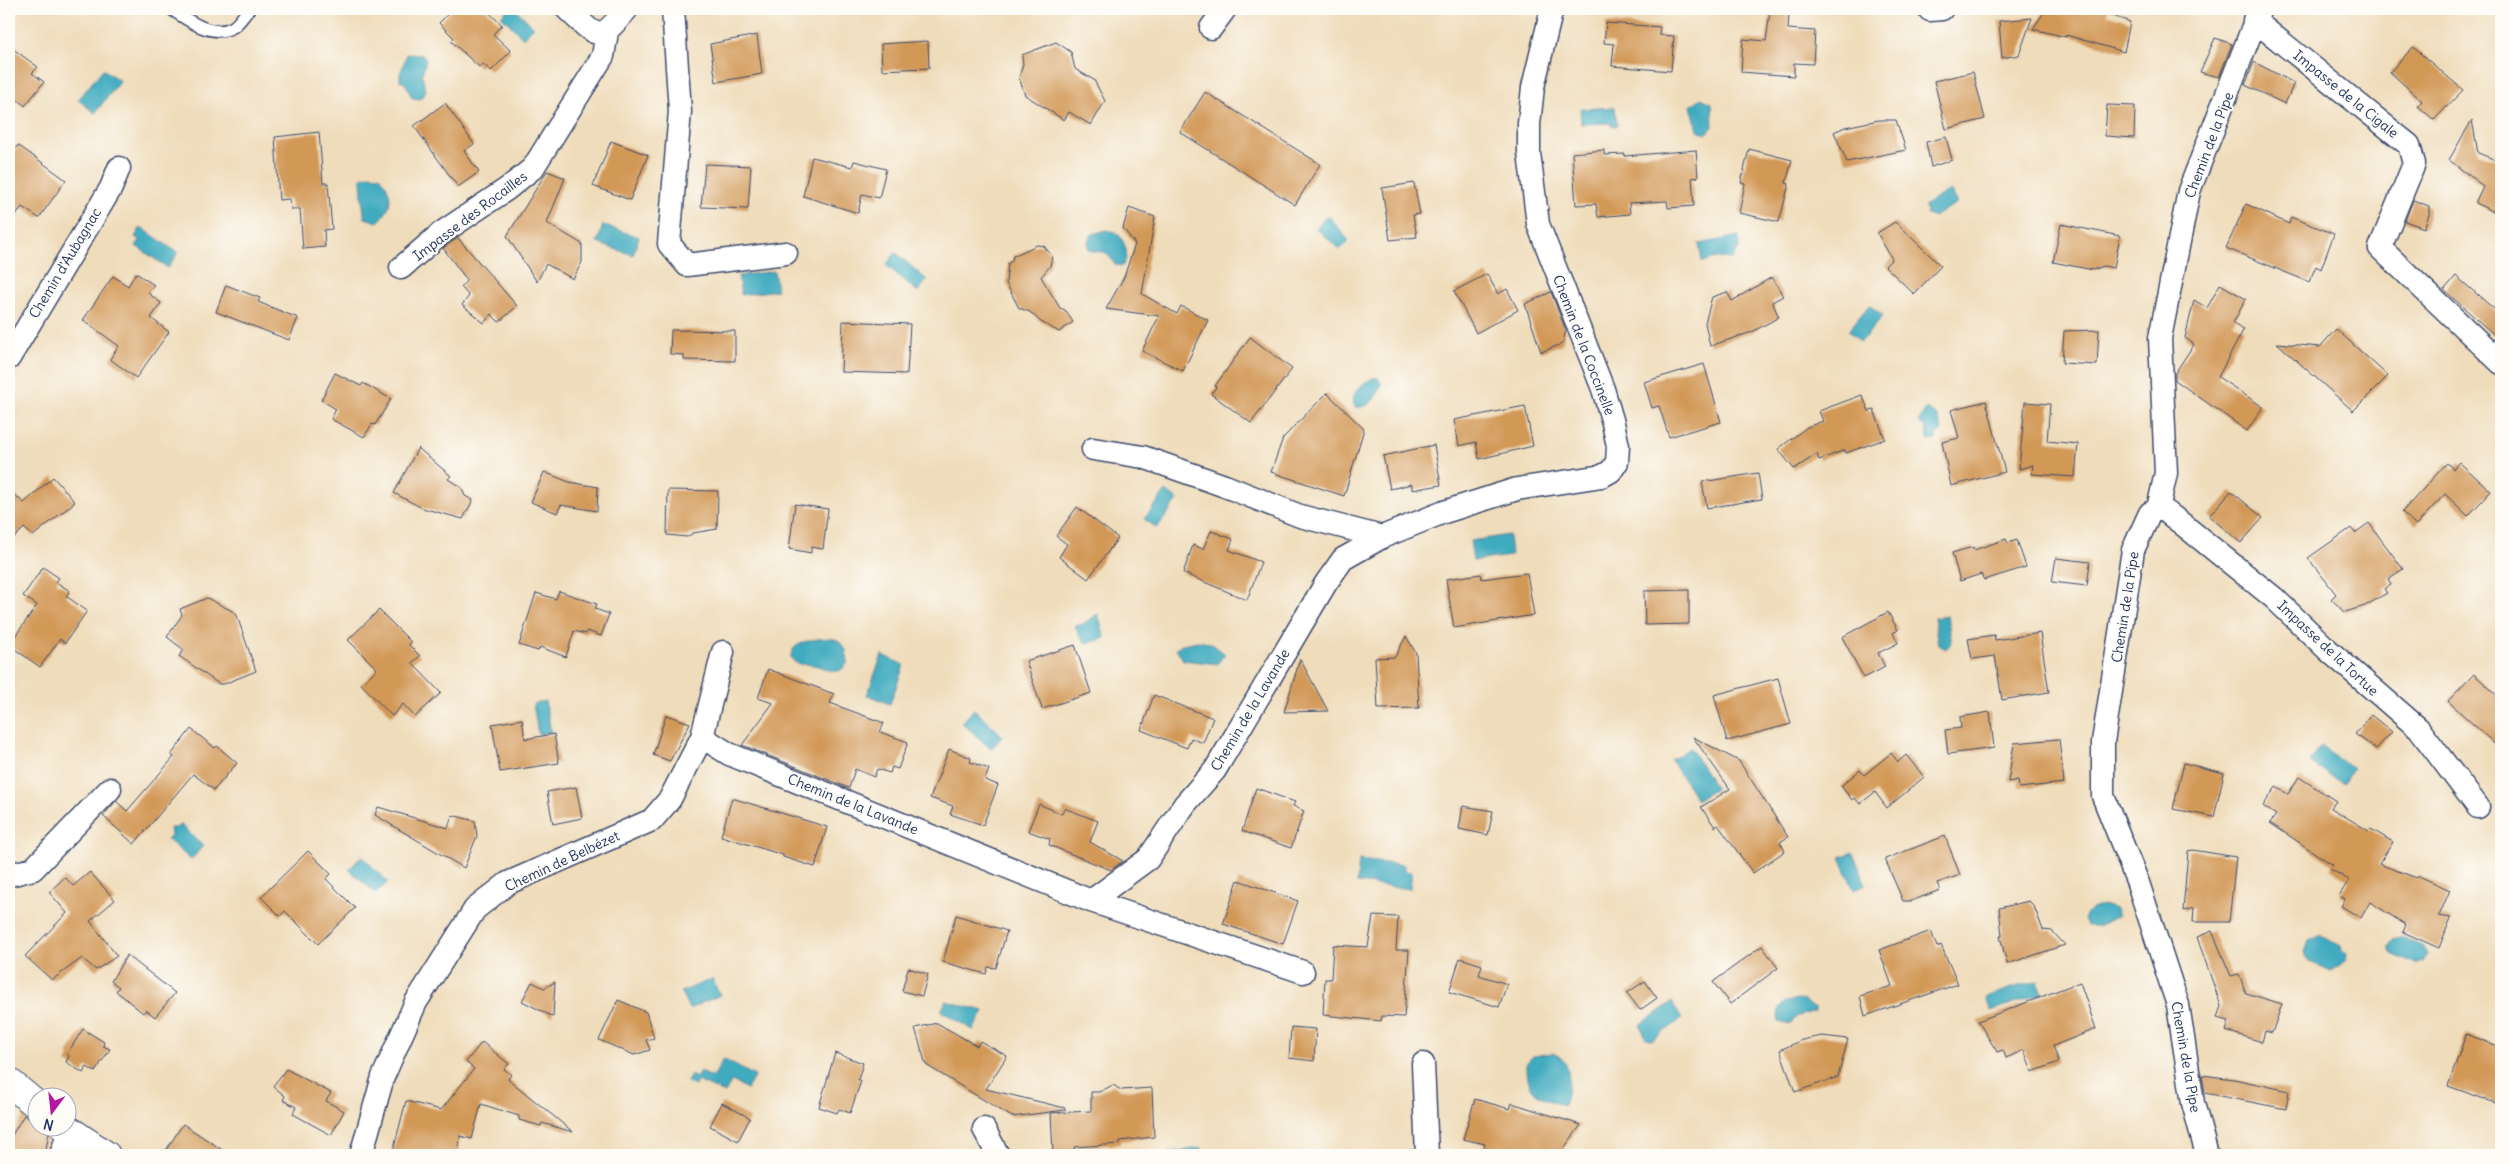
<svg xmlns="http://www.w3.org/2000/svg" width="2510" height="1164" viewBox="0 0 2510 1164" font-family="Delius,sans-serif">
  <style>
    .water { fill: #40abbf; stroke: #2e6d8e }
    .building { fill: #d29857 }
    .lines { fill: none; stroke-linecap: round; stroke-linejoin: round }
    .service-casing { stroke: #3b496c; stroke-width: 14 }
    .minor-casing { stroke: #3b496c; stroke-width: 25 }
    .tertiary-casing { stroke: #3b496c; stroke-width: 30 }
    .service { stroke: #fff; stroke-width: 11 }
    .minor { stroke: #fff; stroke-width: 22 }
    .tertiary { stroke: #fff; stroke-width: 28 }
    .labels { text-anchor: middle; dominant-baseline: central; stroke-width: 4.5; stroke-linejoin: round; paint-order: stroke }
    .street-label { font-size: 14px; fill: #1b2f5e; stroke: #fdfcf7 }
  </style>
  <rect width="100%" height="100%" fill="#fdfcf7"/>
  <filter id="ink" filterUnits="userSpaceOnUse"><feTurbulence type="fractalNoise" baseFrequency=".02" numOctaves="2"/><feDisplacementMap in="SourceGraphic" scale="10" xChannelSelector="R" yChannelSelector="G"/><feConvolveMatrix kernelMatrix="1 2 1 2 8 2 1 2 1" color-interpolation-filters="sRGB"/></filter>
  <filter id="wash" filterUnits="userSpaceOnUse"><feTurbulence type="fractalNoise" baseFrequency=".0096" numOctaves="4" result="noise"/><feDisplacementMap in="SourceGraphic" scale="20" xChannelSelector="R" yChannelSelector="G"/><feGaussianBlur stdDeviation="1.12" result="paint"/><feColorMatrix in="noise" values="0 0 0 0 0 0 0 0 0 0 0 0 0 0 0 0 0 1.4 0 .05"/><feComposite in="paint" operator="in"/></filter>
  <g filter="url(#wash)">
    <rect width="100%" height="100%" fill="#efdcba"/>
    <!-- water -->
    <path class="water" d="M508 9H515L534 27 523 38 501 16Z
      M407 54 423 55 426 60 422 75 426 91 420 99 412 98 405 83 400 81V74Z
      M103 69 120 81 95 113 78 100Z
      M1701 98 1712 103 1713 127 1706 134 1698 130 1691 106Z
      M1615 107 1617 126H1611V123L1581 124 1580 109Z
      M370 175 380 176C393 192 394 207 378 222L365 218C363 211 361 186 361 178Z
      M1950 190 1957 203 1933 217 1926 215 1925 205Z
      M1328 215 1348 240 1340 250 1316 228Z
      M603 225 639 237 633 255 597 243Z
      M141 227 178 253 168 268 136 246 140 240 135 237Z
      M1107 230 1116 232C1125 241 1131 256 1122 266L1115 265C1102 243 1102 257 1088 249V241L1092 234Z
      M1739 236V249L1732 259 1716 258 1702 262 1699 244Z
      M896 253 927 280 918 292 886 265Z
      M774 271 777 290 741 295 738 276Z
      M1869 305 1883 316 1861 342 1848 331Z
      M1373 378H1378L1381 383C1380 395 1368 410 1355 407 1349 393 1362 384 1373 378Z
      M1926 409 1938 416 1942 431 1936 434V440L1929 441 1925 427 1918 422Z
      M1166 491 1178 500 1157 528 1144 519Z
      M1509 535 1511 556 1473 561 1470 541Z
      M1098 614 1105 638 1087 644 1079 635 1075 626 1083 624Z
      M1947 616 1952 643 1946 649 1938 645 1934 618Z
      M830 638 838 640 846 650 848 662C837 680 827 667 813 665 803 663 797 667 791 658 790 640 817 639 830 638Z
      M1198 641 1211 643 1225 654 1217 664 1183 660 1176 648 1182 644Z
      M882 655 904 665 890 704 867 695Z
      M545 701 551 732 538 734 533 704Z
      M974 709 1003 736 991 749 962 723Z
      M2320 746 2353 769 2344 784 2310 762Z
      M1690 748 1716 788 1697 800 1671 760Z
      M180 824 203 846 191 860 167 839 171 835 170 828H177Z
      M1853 852 1866 885 1854 890 1840 857Z
      M362 856 388 882 376 894 349 869Z
      M1359 860 1404 865V871L1412 872 1410 889 1357 883Z
      M2107 906 2115 909 2118 916 2098 926H2088L2084 920C2088 907 2095 907 2107 906Z
      M2321 935 2341 946 2342 951 2347 954 2346 961C2340 964 2337 968 2330 971L2308 961 2305 952 2309 941Z
      M2400 937 2422 946 2427 954 2424 961 2416 965 2392 954 2389 947 2393 939Z
      M712 979 720 995 689 1009 681 992Z
      M2038 981 2043 993 1991 1011 1986 998 2011 988Z
      M1803 999 1810 1006 1815 1007V1011L1796 1017 1790 1025 1779 1022 1778 1018 1779 1008 1786 1002Z
      M946 1001 984 1011 973 1030 941 1011Z
      M1672 1002 1682 1019 1652 1040 1646 1038 1640 1025Z
      M1553 1053C1575 1062 1569 1087 1564 1106 1538 1096 1526 1095 1527 1062L1533 1056Z
      M723 1059 755 1076 747 1089 732 1081 725 1093 697 1081 695 1086 687 1082 691 1075 696 1078 700 1071 713 1078Z
      M1202 1148 1203 1155H1171L1170 1152Z"/>
    <g id="blocks">
      <!-- building -->
      <path class="building" d="M453 9H485L502 25 493 34 511 51 491 71 483 64 479 67 451 41 454 38 439 23Z
        M2046 9H2108L2107 14 2130 22 2124 52 2066 35V37L2033 29Z
        M1770 12 1789 14 1788 29 1815 31 1813 64 1794 63V76L1741 72 1743 39 1766 41Z
        M2032 18 2019 55 2002 58 1999 21Z
        M1606 23 1660 27 1659 35 1674 36 1671 71 1612 66 1614 44 1604 43Z
        M757 35 762 74 716 82 710 44Z
        M2215 38 2232 44 2219 77 2200 72Z
        M928 41 929 68 882 70 881 44Z
        M1056 42 1071 52 1075 69 1094 80 1105 101 1091 125 1069 112 1064 120 1025 95 1019 78 1023 64 1022 55Z
        M9 46 38 67 32 73 44 82 25 106 13 96 9 101Z
        M2413 47 2463 90 2434 120 2418 106 2422 101 2390 72Z
        M2254 62 2294 83 2285 104 2245 85Z
        M1973 72 1985 119 1946 129 1934 81Z
        M1205 92 1320 164 1295 205 1180 132Z
        M445 103 474 144 464 151 479 172 458 187 414 126Z
        M2107 105 2135 106 2134 138 2105 136Z
        M1879 120H1896L1906 150 1847 162 1834 132 1845 127Z
        M2472 120 2478 153 2496 160 2501 149V215L2475 203 2483 186 2449 160Z
        M319 132 323 183H328L332 229 324 230 325 247 303 249 300 209H291L290 199 279 200 275 137Z
        M1946 137 1952 160 1931 167 1926 142Z
        M611 141 648 155 630 200 593 186Z
        M18 145 66 180 39 218 22 207 9 223V158Z
        M1749 149 1792 160 1786 183 1789 184 1779 222 1739 213 1745 184 1741 183Z
        M1604 150V155L1625 154V156L1696 150 1698 177 1692 178 1694 206 1668 208 1667 201 1629 203 1630 214 1598 217 1596 204 1576 205 1572 153Z
        M812 157 852 167 854 161 886 169 879 198 862 194 858 213 803 196Z
        M705 164 751 166 748 209 701 207Z
        M547 171 565 178 547 223 582 244V262L573 279 546 264 537 282 507 236Z
        M1414 183 1420 214 1413 215 1417 237 1390 240 1382 188Z
        M2413 200 2429 206V215L2424 228 2405 221Z
        M2246 204 2289 224 2291 217 2334 234 2321 269 2316 266 2309 282 2226 248Z
        M1129 208 1155 217 1142 294 1177 314 1181 306 1208 320 1183 371 1142 351 1159 316 1106 309 1124 277 1135 244 1123 228Z
        M1895 222 1941 266 1914 294 1885 266 1892 259 1877 233Z
        M2061 224 2120 236 2114 268 2104 266 2093 270 2053 262Z
        M458 238 517 306 499 322 491 314 484 323 462 305 469 296 461 287 467 280 443 248Z
        M1037 245 1044 246 1052 256 1050 266 1041 277 1060 308 1065 310 1073 322 1059 332 1041 322 1030 312 1019 308 1006 283 1008 263 1012 261 1013 256Z
        M136 273 154 285 148 293 161 303 151 318 169 332 136 378 110 359 119 346 83 320 113 276 128 286Z
        M1487 274 1498 294 1507 289 1518 310 1476 333 1454 291Z
        M2456 276 2501 315V341L2444 290Z
        M1772 277 1783 296 1772 302 1779 317 1752 332 1710 346 1705 323 1712 297 1727 292 1732 301Z
        M2220 284 2246 299 2233 323 2244 329 2218 377 2263 407 2247 431 2175 380V373L2194 344 2185 338 2194 300 2207 308Z
        M226 285 260 298 258 302 298 318 289 340 216 312Z
        M1551 292 1566 331 1562 344 1541 352 1525 304Z
        M843 321 910 324 907 374 841 372Z
        M2336 329 2388 376 2353 411 2277 343 2320 347Z
        M671 330 735 331V361L684 360V355L670 354Z
        M2099 330 2097 365 2062 363 2064 331Z
        M1250 337 1292 369 1251 423 1211 394 1216 387 1215 386Z
        M1704 364 1721 422 1669 437 1659 406 1652 408 1644 382Z
        M335 373 361 386 363 383 391 399 375 425 372 424 364 437 331 419 336 409 321 400Z
        M1327 393 1364 429 1344 496 1271 472 1283 438Z
        M1862 395 1869 411 1874 410 1885 439 1846 453 1845 450 1819 460 1817 454 1794 469 1778 449 1807 427 1823 421 1819 411Z
        M1986 401 2005 472 1951 486 1942 442 1959 438 1951 410Z
        M2025 402 2050 404 2047 441 2078 444 2075 477 2032 474 2033 465 2019 469Z
        M1525 406 1533 446 1479 459 1476 442 1459 446 1454 420Z
        M1434 445 1441 485 1412 490V484L1390 489 1383 456Z
        M418 448 451 476 448 479 462 488 465 496 473 500 463 519 422 508 394 493Z
        M2459 462 2491 491 2468 516 2445 494 2416 525 2402 512 2447 463 2453 469Z
        M544 472 569 482 598 487 597 511 561 505 557 513 531 502Z
        M1758 473 1762 499 1707 508 1702 482Z
        M53 477 75 502 33 536 24 528 9 543V490L24 503Z
        M668 490 718 491 717 529 693 533 687 537 667 535Z
        M2231 491 2263 518 2241 543 2209 516Z
        M795 504 828 509 823 549 811 547V553L789 549Z
        M1077 507 1118 538 1088 579 1059 557 1067 544 1056 536Z
        M2369 523 2403 569 2388 579 2391 584 2384 589 2387 593 2365 606 2345 612 2331 599 2336 594 2308 558 2351 528 2355 533Z
        M1211 531 1233 539 1229 550 1261 562 1247 600 1183 573 1193 545 1203 549Z
        M2006 539 2008 543 2017 540 2026 567 1984 580 1981 574 1960 581 1952 553 1973 547 1974 550Z
        M2056 558 2090 562 2087 586 2052 582Z
        M43 567 59 578 56 582 70 591 66 596 87 611 65 643 60 639 40 667 9 645 37 605 23 596Z
        M1527 573 1534 615 1454 628 1446 579 1481 574 1482 579Z
        M1689 590V624L1645 625 1644 591Z
        M559 591 597 604 595 609 609 614 601 636 587 631 586 634 574 631 566 657 540 647 538 651 519 645 536 593 556 599Z
        M207 598 236 613 256 671 224 684H219L179 656 184 650 167 637 182 615 180 609Z
        M379 610 411 642 409 645 420 656 412 663 441 693 415 717 403 704 392 716 361 684 377 669 348 640Z
        M1888 612 1898 630 1893 633 1898 643 1878 653 1885 667 1864 678 1842 637Z
        M2040 633 2049 692 2002 700 1995 656 1972 659 1968 639 1994 635 1995 640Z
        M1406 636 1416 653 1419 708 1378 709 1375 658 1395 657Z
        M1075 645 1091 693 1042 709 1026 661Z
        M1300 659 1328 711 1284 712Z
        M768 669 834 694 830 703 884 723 880 732 908 742 898 769 892 767 890 773 877 769 874 777 855 769 849 788 742 745 773 703 758 698Z
        M2474 674 2501 699V750L2448 701Z
        M1778 678 1791 724 1727 741 1714 695Z
        M1154 695 1213 718 1203 743 1191 738 1187 748 1141 730Z
        M1990 712 1994 748 1948 754 1945 730 1961 728 1960 717Z
        M666 715 690 723 670 761 653 755Z
        M2371 715 2392 732 2376 749 2355 734Z
        M522 719 525 739 554 734 559 763 500 772 492 724Z
        M191 729 215 748 217 746 237 763 214 790 193 774 134 844 103 816 116 801 127 811 174 757 171 755Z
        M1693 737 1739 761 1788 837 1780 842 1785 851 1753 873 1718 825 1715 827 1701 807 1730 789Z
        M2059 739 2064 783 2019 788 2018 780 2008 782 2014 743Z
        M949 749 971 758 970 762 989 769 985 780 998 785 983 825 950 814 953 806 930 798Z
        M1891 753 1898 762 1906 755 1924 777 1887 808 1875 792 1860 804 1855 798 1852 800 1841 786 1860 770 1864 775Z
        M2184 763 2224 773 2214 817 2173 809Z
        M2299 777 2336 801 2331 808 2369 831 2371 829 2393 842 2379 864 2417 878 2419 876 2450 890 2439 916 2451 918 2439 948 2403 932 2406 925 2370 902 2361 918 2341 906 2345 899 2339 896 2349 880 2330 869 2333 865 2270 823 2276 815 2263 806 2276 787 2288 794Z
        M576 787 582 818 553 824 547 792Z
        M1256 788 1295 802 1293 806 1304 811 1291 848 1242 831Z
        M732 798 827 827 815 867 783 857V855L721 836Z
        M1039 804 1062 814 1064 808 1098 821 1090 842 1123 861 1111 870 1049 845 1050 839 1028 831Z
        M1463 806 1493 811 1488 835 1459 829Z
        M378 807 448 828 452 815 475 821 477 836 464 868 375 815Z
        M1945 836 1960 875 1937 883 1940 890 1911 901H1903L1885 859Z
        M2193 850 2236 857 2229 922H2193L2194 908 2183 911 2188 851Z
        M308 851 331 874 326 879 355 908 318 944 285 911 280 916 261 897Z
        M90 872 115 900 90 921 117 956 96 970 82 958 52 980 25 956 67 913 49 892 65 877 73 886Z
        M1238 880 1298 901 1283 944 1223 924Z
        M2029 901 2034 906 2043 930 2052 931 2065 945 2007 964 2000 936H2002L1999 908Z
        M956 915 1007 931 996 968 988 967 986 974 943 962Z
        M1373 916 1398 917 1396 950H1409L1404 1017 1382 1016 1381 1021 1323 1015 1325 979H1331L1333 945 1368 947Z
        M1931 931 1937 947 1941 945 1958 984 1865 1016 1860 996 1892 986 1879 950Z
        M2212 931 2231 976 2239 974 2246 993 2282 1004 2272 1033 2265 1031 2262 1042 2226 1031 2229 1021 2217 1018 2221 1006 2197 937Z
        M1762 946 1778 968 1730 1004 1713 982Z
        M127 955 175 993 155 1017 146 1010 143 1013 116 991 119 987 111 981Z
        M1460 958 1482 965 1479 975 1507 984 1499 1007 1449 992Z
        M908 968 928 974 922 996 902 991Z
        M1645 981 1657 998 1640 1010 1627 993Z
        M532 982 544 988 555 982 553 1017 522 1001Z
        M2080 982 2096 1029 2053 1046 2059 1062 2032 1072 2024 1050 2006 1058 2003 1050 1997 1052 1978 1021Z
        M618 1000 646 1012 654 1038 646 1040 650 1050 634 1055 599 1040Z
        M937 1023 977 1046 980 1041 1007 1056 986 1089 1065 1108V1110L1012 1117 926 1065 915 1028Z
        M1291 1027 1316 1029 1314 1061 1289 1058Z
        M83 1029 104 1042 103 1046 110 1049 95 1072 87 1067 83 1073 66 1062 69 1056 67 1054Z
        M2466 1034 2501 1047V1105L2448 1086Z
        M1822 1036 1848 1039 1838 1077 1795 1092 1780 1050 1802 1040Z
        M482 1042 509 1064 504 1069 511 1075 508 1079 573 1132 542 1123 541 1126 519 1120V1116L481 1104 472 1139 460 1136 458 1155H392L406 1101 441 1110 474 1069 466 1062Z
        M835 1053 863 1063 858 1080 861 1081 850 1113 839 1109 837 1113 819 1107Z
        M286 1069 331 1093 326 1101 344 1111 331 1135 293 1114 296 1107 283 1100 285 1096 273 1086Z
        M2202 1075 2234 1079 2289 1091 2286 1109 2205 1093Z
        M1113 1085 1121 1090 1152 1088 1154 1137 1120 1141V1144L1074 1147 1075 1152 1053 1155 1051 1113 1091 1111V1092H1099Z
        M1475 1099 1510 1109 1512 1103 1581 1125 1559 1155H1482L1485 1144 1463 1139Z
        M722 1103 750 1118 738 1141 710 1126Z
        M24 1115 38 1124V1126L49 1132 45 1155H9V1140Z
        M183 1124 230 1155H163Z"/>
    </g>
  </g>
  <g filter="url(#ink)">
    <use href="#blocks" fill-opacity="0" stroke="#3b496c" stroke-width="1"/>
    <g class="lines">
      <!-- service casing -->
      <g class="service-casing">
        <path id="service" d="M171 9C188 20 212 39 233 27 239 23 245 14 249 9"/>
      </g>
      <!-- minor casing -->
      <g class="minor-casing">
        <path id="minor" d="M567 9C599 39 598 43 627 9
          M673 9 680 111 669 244 687 265 786 253
          M1930 10 1942 9
          M2254 20 2409 145 2414 164 2380 248 2501 363
          M1211 28 1225 9
          M401 268 440 234 507 189 533 168 603 56 607 32
          M9 358 111 188 119 168
          M1093 449 1143 457 1225 486 1300 516 1382 537 1444 512 1517 489 1602 476 1611 471 1617 462 1618 446 1613 423 1603 389 1538 224 1529 153V124L1533 87 1552 9
          M2158 509 2165 511 2181 523 2274 598 2328 650 2419 729 2478 807
          M702 737 729 754 1091 901 1303 972
          M9 875 33 869 110 789
          M1091 901 1148 859 1185 804 1215 770 1326 583 1343 559 1382 537
          M1423 1064 1427 1155
          M984 1129 998 1155
          M61 1155 69 1131
          M361 1155 383 1077 416 1002 475 909 508 883 652 820 670 799 702 737 723 652
          M2207 1155 2193 1103 2178 1005 2138 883 2103 796V742L2133 550 2150 513 2158 509 2166 473 2160 338 2189 191 2260 9"/>
      </g>
      <!-- tertiary casing -->
      <g class="tertiary-casing">
        <path id="tertiary" d="M9 1082 38 1106
          M63 1126 106 1155"/>
      </g>
      <!-- service -->
      <use href="#service" class="service"/>
      <!-- minor -->
      <use href="#minor" class="minor"/>
      <!-- tertiary -->
      <use href="#tertiary" class="tertiary"/>
    </g>
  </g>
  <g class="labels">
    <!-- street labels -->
    <g class="street-label">
      <text transform="translate(2346 94) rotate(39)">Impasse de la Cigale</text>
      <text transform="translate(2209 145) rotate(-69)">Chemin de la Pipe</text>
      <text transform="translate(470 216) rotate(-37)">Impasse des Rocailles</text>
      <text transform="translate(65 263) rotate(-59)">Chemin d'Aubagnac</text>
      <text transform="translate(1584 345) rotate(69)">Chemin de la Coccinelle</text>
      <text transform="translate(2125 607) rotate(-81)">Chemin de la Pipe</text>
      <text transform="translate(2328 648) rotate(43)">Impasse de la Tortue</text>
      <text transform="translate(1250 710) rotate(-59)">Chemin de la Lavande</text>
      <text transform="translate(853 804) rotate(22)">Chemin de la Lavande</text>
      <text transform="translate(562 861) rotate(-25)">Chemin de Belbézet</text>
      <text transform="translate(2186 1057) rotate(80)">Chemin de la Pipe</text>
    </g>
  </g>
  <!-- margin -->
  <rect width="2510" height="1164" fill="none" stroke="#fdfcf7" stroke-width="30"/>
  <!-- north arrow -->
  <g transform="translate(52 1112) rotate(195)"><circle r="24" fill="#fdfcf7" stroke="#a3aaba"/>
  <path d="M0-4L9 19L0 12L-9 19Z" fill="#b5179e"/>
  <text y="-8" font-size="14" font-weight="bold" text-anchor="middle" fill="#1b2f5e">N</text>
  </g>
</svg>
